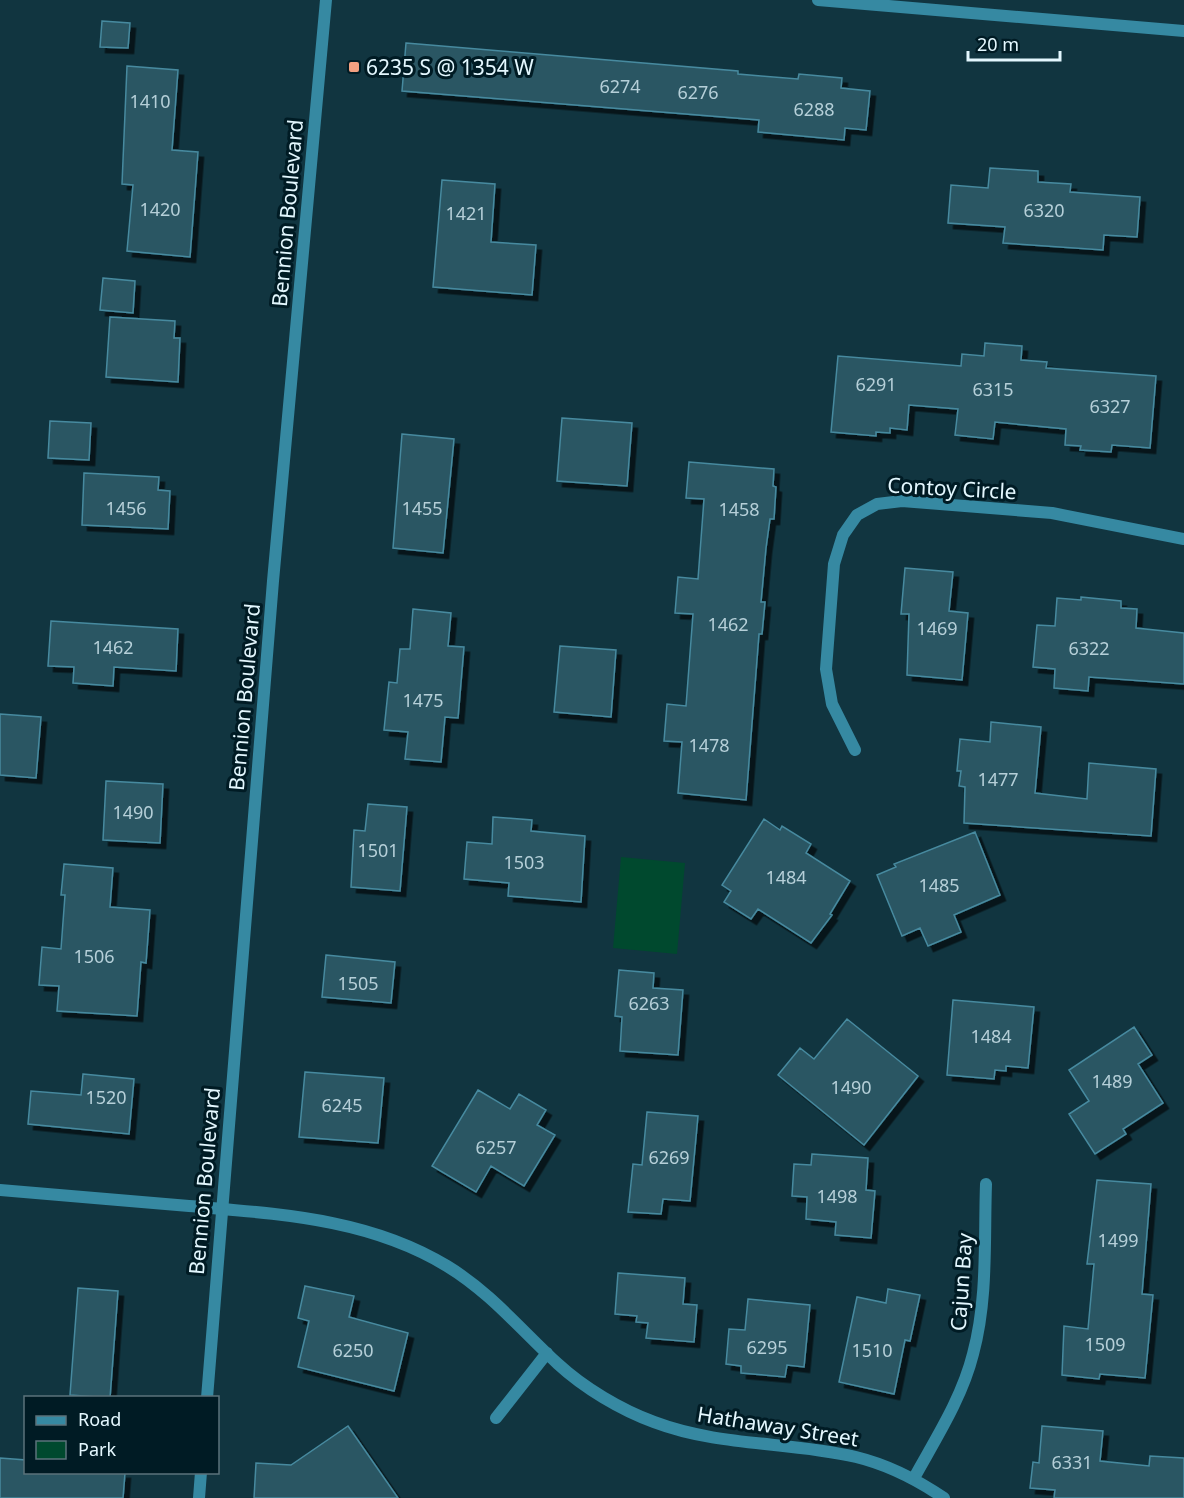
<svg xmlns="http://www.w3.org/2000/svg" width="1184" height="1498" viewBox="0 0 1184 1498" font-family="'Noto Sans',sans-serif">
  <style>
    .green { fill: #00492e }
    .building { fill: #2a5664; stroke: #478a9f; stroke-width: 1.5; filter: url(#shadow) }
    .lines { fill: none; stroke-linecap: round; stroke-linejoin: round }
    .minor { stroke: #3689a2; stroke-width: 12 }
    .tertiary { stroke: #3689a2; stroke-width: 12 }
    .poi-dot { fill: #f2a081; stroke: #001b24; stroke-width: 2 }
    .labels { text-anchor: middle; dominant-baseline: central; stroke-width: 6; stroke-linejoin: round; paint-order: stroke }
    .number-label { font-size: 18px; fill: #b5cfd8 }
    .poi-label { font-size: 21px; fill: #e3f7fe; stroke: #001b24; text-anchor: start }
    .street-label { font-size: 21px; fill: #e3f7fe; stroke: #001b24 }
  </style>
  <defs>
    <filter id="shadow"><feDropShadow dx="5.5" dy="5.5" stdDeviation="0" flood-color="#0009"/></filter>
  </defs>
  <rect width="100%" height="100%" fill="#113540"/>
  <!-- green -->
  <path class="green" d="M621 857 685 863 677 954 613 948Z"/>
  <!-- building -->
  <path class="building" d="M102 21 130 23 128 48 100 47Z
    M406 43 738 71V74L798 79 799 74 842 78 841 88 870 91 866 130 845 128 844 140 758 132 759 120 402 91Z
    M127 66 178 70 172 150 198 152 190 257 127 251 133 185 122 184Z
    M990 168 1038 171V182L1071 184 1070 192 1140 197 1137 237 1104 235 1103 250 1003 243 1005 227 948 223 951 185 988 188Z
    M442 180 495 184 491 242 536 245 532 295 433 287Z
    M103 278 135 281 133 313 100 310Z
    M110 317 175 321 174 338H180L178 382 106 377Z
    M985 343 1022 346 1021 360 1047 362 1046 368 1156 376 1150 448 1112 445 1111 452 1080 450 1081 446 1065 445 1066 429 995 422 993 439 955 435 958 409 909 405 907 430 890 428V433L876 432V436L831 432 838 356 961 366 962 354 984 356Z
    M562 418 632 423 627 486 557 481Z
    M50 421 91 423 89 460 48 458Z
    M402 434 454 439 443 553 393 548Z
    M689 462 774 469 773 486 776 487 774 519H770L766 548 761 602H765L762 634H759L746 800 678 793 682 742 664 741 667 704 686 706 693 614 675 613 678 577 698 579 704 499 686 498Z
    M84 473 159 477 158 490 170 491 168 529 82 525Z
    M905 568 953 572 949 611 968 613 962 680 907 675 909 614H901Z
    M1081 597 1121 601V608L1137 609 1136 628 1184 633V684L1089 677 1088 691 1054 688 1055 669 1033 667 1037 625 1055 626 1057 598 1081 600Z
    M413 609 451 613 448 646 464 647 458 718 445 717 441 762 405 759 408 732 384 730 389 682 397 683 400 649H410Z
    M51 621 178 629 176 671 114 667 113 686 73 683 74 667 48 666Z
    M560 646 616 650 611 717 554 712Z
    M0 714 41 717 36 778 0 775Z
    M991 722 1041 727 1035 793 1087 799 1089 763 1156 769 1151 836 964 823 965 787 959 786 961 771H957L960 739 990 742Z
    M106 781 163 784 160 843 103 840Z
    M368 804 407 807 400 891 351 887 354 830 365 831Z
    M493 817 532 820 531 831 585 836 581 902 508 896 509 883 464 879 467 842 492 844Z
    M764 819 780 830 782 826 811 844 806 853 850 881 830 914 832 915 811 943 758 909 751 919 724 902 731 891 722 885Z
    M975 832 1000 895 954 915 961 932 928 946 920 928 902 936 877 875 896 867 894 864Z
    M64 864 113 868 110 907 150 910 146 963 141 962 137 1016 57 1011 59 986 39 985 42 947 61 949 65 895H61Z
    M326 955 395 962 391 1003 322 997Z
    M619 970 654 973 653 988 683 990 678 1055 620 1051 622 1017 615 1016Z
    M953 1000 1034 1007 1028 1068 1006 1066V1071L995 1070 994 1079 947 1075Z
    M847 1019 918 1076 864 1145 778 1075 800 1048 814 1059Z
    M1134 1027 1152 1055 1138 1064 1163 1103 1123 1129 1126 1134 1095 1154 1069 1114 1089 1101 1069 1070Z
    M305 1072 384 1078 378 1143 299 1137Z
    M83 1074 134 1079 129 1134 28 1124 31 1091 81 1095Z
    M478 1090 510 1109 519 1094 546 1110 537 1125 555 1135 524 1186 491 1166 476 1192 432 1166Z
    M647 1112 698 1116 690 1201 663 1199 661 1214 628 1212 633 1164 642 1165Z
    M812 1154 868 1158 866 1190 875 1191 871 1238 835 1235 836 1222 806 1219 807 1197 792 1196 794 1164 811 1165Z
    M1097 1180 1151 1184 1142 1294 1153 1295 1145 1378 1100 1374 1099 1379 1062 1375 1064 1326 1088 1329 1094 1264H1087Z
    M618 1273 685 1278 683 1304 697 1305 694 1342 646 1338 648 1323 636 1322 637 1316 615 1314Z
    M305 1286 354 1296 349 1317 408 1333 394 1391 298 1367 309 1321 298 1318Z
    M78 1288 118 1291 110 1398 70 1395Z
    M888 1289 920 1295 910 1341 905 1340 894 1394 839 1382 857 1297 886 1303Z
    M748 1299 810 1305 804 1367 787 1365 785 1377 741 1373V1366L726 1364 729 1329 745 1330Z
    M348 1426 398 1498H254L256 1463 291 1465Z
    M1042 1426 1103 1431 1100 1461 1149 1466 1150 1456 1184 1458V1498H1054L1055 1490 1030 1488 1033 1462 1039 1463Z
    M0 1458 26 1460V1473H125L123 1498H0Z"/>
  <g class="lines">
    <!-- minor -->
    <path class="minor" d="M818 0 1184 31
      M855 750 832 704 826 669 834 564 843 535 857 515 877 504 902 501 1052 513 1184 539
      M0 1190C63 1195 126 1201 189 1206 278 1214 368 1218 447 1266 490 1292 521 1330 558 1364 584 1388 621 1410 654 1422 720 1447 789 1441 856 1457 889 1465 916 1479 944 1498
      M496 1418 547 1353
      M914 1478C936 1438 962 1398 973 1354 988 1299 984 1240 986 1184"/>
    <!-- tertiary -->
    <path class="tertiary" d="M207 1398 273 581 326 0
      M199 1498 201 1472"/>
  </g>
  <!-- markers -->
  <rect class="poi-dot" x="348" y="61" width="12" height="12" rx="3"/>
  <g class="labels">
    <!-- number labels -->
    <g class="number-label">
      <text x="620" y="86">6274</text>
      <text x="698" y="92">6276</text>
      <text x="150" y="101">1410</text>
      <text x="814" y="109">6288</text>
      <text x="160" y="209">1420</text>
      <text x="1044" y="210">6320</text>
      <text x="466" y="213">1421</text>
      <text x="876" y="384">6291</text>
      <text x="993" y="389">6315</text>
      <text x="1110" y="406">6327</text>
      <text x="126" y="508">1456</text>
      <text x="422" y="508">1455</text>
      <text x="739" y="509">1458</text>
      <text x="728" y="624">1462</text>
      <text x="937" y="628">1469</text>
      <text x="113" y="647">1462</text>
      <text x="1089" y="648">6322</text>
      <text x="423" y="700">1475</text>
      <text x="709" y="745">1478</text>
      <text x="998" y="779">1477</text>
      <text x="133" y="812">1490</text>
      <text x="378" y="850">1501</text>
      <text x="524" y="862">1503</text>
      <text x="786" y="877">1484</text>
      <text x="939" y="885">1485</text>
      <text x="94" y="956">1506</text>
      <text x="358" y="983">1505</text>
      <text x="649" y="1003">6263</text>
      <text x="991" y="1036">1484</text>
      <text x="1112" y="1081">1489</text>
      <text x="851" y="1087">1490</text>
      <text x="106" y="1097">1520</text>
      <text x="342" y="1105">6245</text>
      <text x="496" y="1147">6257</text>
      <text x="669" y="1157">6269</text>
      <text x="837" y="1196">1498</text>
      <text x="1118" y="1240">1499</text>
      <text x="1105" y="1344">1509</text>
      <text x="767" y="1347">6295</text>
      <text x="353" y="1350">6250</text>
      <text x="872" y="1350">1510</text>
      <text x="1072" y="1462">6331</text>
    </g>
    <!-- poi labels -->
    <g class="poi-label">
      <text x="366" y="67">6235 S @ 1354 W</text>
    </g>
    <!-- street labels -->
    <g class="street-label">
      <text transform="translate(287 213) rotate(-85)">Bennion Boulevard</text>
      <text transform="translate(952 488) rotate(3)">Contoy Circle</text>
      <text transform="translate(244 697) rotate(-85)">Bennion Boulevard</text>
      <text transform="translate(204 1181) rotate(-85)">Bennion Boulevard</text>
      <text transform="translate(961 1282) rotate(-86)">Cajun Bay</text>
      <text transform="translate(778 1426) rotate(9)">Hathaway Street</text>
    </g>
  </g>
  <!-- legend -->
  <rect x="24" y="1396" width="195" height="78" fill="#001b24" stroke="#5b737b" stroke-width="1.5"/>
  <rect x="36" y="1416" width="30" height="9" fill="#3689a2" stroke="#5b737b" stroke-width="1.5"/>
  <text x="78" y="1426" font-size="18" fill="#e3f7fe">Road</text>
  <rect x="36" y="1441" width="30" height="18" fill="#00492e" stroke="#5b737b" stroke-width="1.5"/>
  <text x="78" y="1456" font-size="18" fill="#e3f7fe">Park</text>
  <!-- scale -->
  <path d="M968 51v9h92v-9" fill="none" stroke="#e3f7fe" stroke-width="3"/>
  <text x="977" y="51" font-size="18" fill="#e3f7fe" stroke="#001b24" stroke-width="4.5" paint-order="stroke">20 m</text>
</svg>
